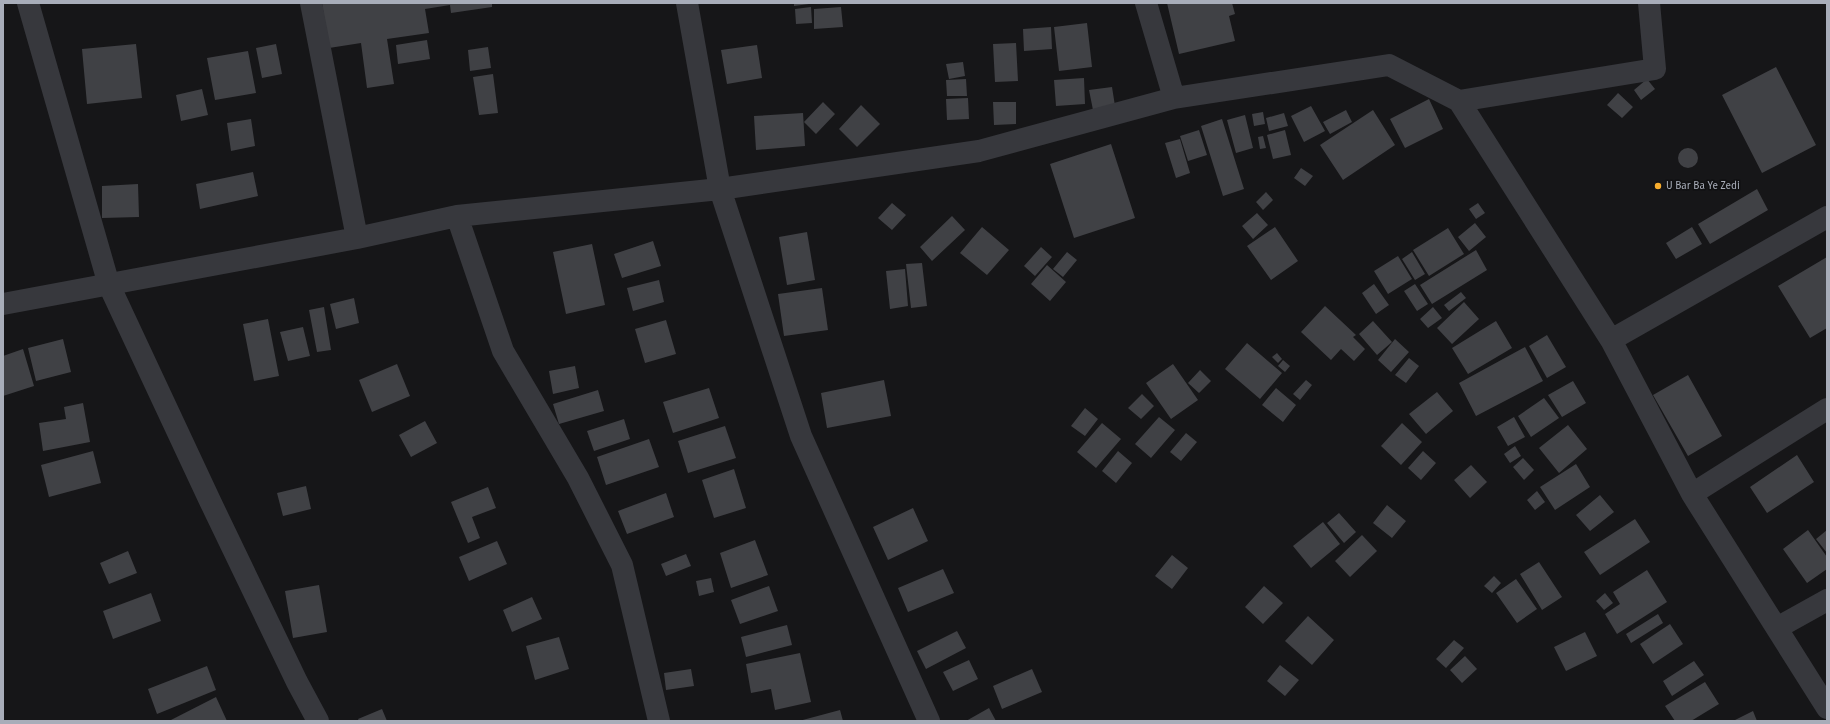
<svg xmlns="http://www.w3.org/2000/svg" width="1830" height="724" viewBox="0 0 1830 724" font-family="'Fira Sans',sans-serif">
  <style>
    .building { fill: #404145 }
    .lines { fill: none; stroke-linecap: round; stroke-linejoin: round }
    .street { stroke: #37383d; stroke-width: 22 }
    .poi-dot { fill: #f8ad2e; stroke: #111113; stroke-width: 1.5 }
    .labels { text-anchor: middle; dominant-baseline: central; stroke-width: 3.5; stroke-linejoin: round; paint-order: stroke }
    .poi-label { font-size: 10px; fill: #a8adb9; stroke: #111113; text-anchor: start }
  </style>
  <rect width="100%" height="100%" fill="#161618"/>
  <!-- building -->
  <path class="building" d="M322 3H492V7L451 13 450 5 425 9 429 33 387 39 394 84 367 88 361 43 329 48Z
    M794 3H809V4L794 6Z
    M1167 3H1232L1235 14 1229 16 1235 41 1179 54Z
    M811 7 812 23 796 24 795 9Z
    M841 7 843 27 814 29V9Z
    M1087 23 1092 67 1059 71 1054 27Z
    M1051 27 1052 49 1024 51 1023 29Z
    M427 40 430 59 398 64 396 45Z
    M1016 43 1018 81 995 82 993 44Z
    M136 44 142 98 87 104 82 49Z
    M276 44 282 74 262 78 256 48Z
    M757 45 762 78 727 84 721 50Z
    M488 47 491 68 470 71 468 50Z
    M248 51 256 93 215 100 207 58Z
    M963 62 965 76 949 79 946 64Z
    M1776 67 1816 145 1762 173 1722 95Z
    M493 74 498 113 479 115 473 77Z
    M1084 78 1085 104 1056 106 1054 80Z
    M966 79 967 96H947L946 80Z
    M1647 79 1655 89 1641 100 1634 90Z
    M1112 87 1115 106 1093 110 1089 90Z
    M202 89 208 115 181 121 176 95Z
    M1618 93 1633 107 1622 118 1607 105Z
    M968 98 969 119 947 120 946 99Z
    M1429 99 1443 129 1405 148 1390 119Z
    M823 102 835 114 816 134 804 122Z
    M993 102H1016V124L994 125Z
    M861 105 880 124 857 147 839 129Z
    M1311 106 1325 131 1304 142 1291 116Z
    M1346 110 1352 122 1330 134 1323 122Z
    M1373 110 1395 145 1343 180 1320 145Z
    M1263 112 1265 124 1254 126 1252 114Z
    M803 113 805 146 756 150 754 116Z
    M1284 113 1288 126 1269 131 1266 118Z
    M1245 115 1253 148 1236 153 1227 120Z
    M251 119 255 146 231 151 227 123Z
    M1222 119 1244 189 1223 196 1201 126Z
    M1199 130 1207 155 1188 161 1180 136Z
    M1285 130 1291 155 1273 159 1267 135Z
    M1263 136 1266 148 1260 149 1258 137Z
    M1180 139 1190 173 1176 178 1165 143Z
    M1111 144 1135 218 1074 238 1050 164Z
    M1678 158a10 10 0 1 1 20 0a10 10 0 1 1-20 0Z
    M1301 168 1313 176 1305 186 1294 178Z
    M253 172 258 196 200 209 196 184Z
    M138 184 139 217 102 218V186Z
    M1757 189 1768 210 1710 244 1698 224Z
    M1266 192 1273 200 1263 210 1256 202Z
    M892 203 906 215 892 230 878 218Z
    M1478 203 1485 213 1476 219 1469 209Z
    M1257 213 1268 225 1253 239 1242 226Z
    M952 216 965 230 932 261 920 247Z
    M1475 223 1486 237 1469 251 1458 237Z
    M982 227 1009 250 987 275 960 253Z
    M1275 227 1298 261 1271 280 1247 246Z
    M1692 227 1702 244 1676 259 1666 243Z
    M1448 228 1464 254 1429 276 1413 250Z
    M807 232 815 280 787 285 779 237Z
    M653 241 661 266 622 278 614 254Z
    M592 244 605 305 566 314 553 252Z
    M1041 247 1052 257 1035 276 1024 266Z
    M1476 250 1487 270 1432 304 1420 285Z
    M1067 252 1077 260 1063 277 1053 269Z
    M1412 252 1425 274 1415 280 1402 259Z
    M1398 256 1412 279 1388 294 1374 271Z
    M1827 257V328L1810 338 1778 286Z
    M922 263 927 306 911 308 906 264Z
    M1047 265 1066 282 1050 301 1031 284Z
    M905 269 908 306 890 309 886 271Z
    M659 280 664 302 633 311 627 288Z
    M1374 284 1389 305 1376 314 1362 293Z
    M1415 284 1428 304 1417 311 1404 291Z
    M822 288 828 330 784 336 778 294Z
    M1461 292 1466 298 1449 311 1444 305Z
    M354 298 359 323 336 329 330 304Z
    M1464 302 1479 319 1452 344 1437 328Z
    M1325 306 1356 335 1353 337 1365 349 1354 361 1341 349 1331 360 1301 332Z
    M324 307 331 350 317 352 309 310Z
    M1433 307 1442 318 1428 328 1420 319Z
    M268 319 279 376 254 381 243 324Z
    M666 320 676 354 645 363 635 329Z
    M1373 321 1392 342 1377 355 1359 334Z
    M1496 321 1512 348 1468 374 1452 348Z
    M303 327 310 356 288 361 280 332Z
    M1547 335 1566 367 1547 378 1529 346Z
    M63 339 71 372 36 381 28 348Z
    M1395 339 1409 352 1391 372 1378 360Z
    M1247 343 1282 373 1260 399 1225 369Z
    M1525 347 1543 381 1476 416 1459 383Z
    M23 349 34 386 3 396V356Z
    M1277 353 1282 359 1278 363 1272 357Z
    M1409 358 1419 366 1406 383 1395 375Z
    M1283 360 1290 366 1285 372 1278 366Z
    M397 364 410 396 372 412 359 380Z
    M1173 364 1198 400 1171 419 1146 383Z
    M575 366 579 388 553 394 549 371Z
    M1200 370 1211 381 1199 393 1188 383Z
    M1688 375 1722 436 1688 456 1653 395Z
    M884 380 891 416 827 428 821 393Z
    M1306 380 1312 385 1300 400 1293 394Z
    M1573 381 1586 403 1562 417 1548 395Z
    M709 388 719 418 673 433 663 402Z
    M1276 388 1296 405 1283 422 1262 405Z
    M598 390 604 411 559 424 553 404Z
    M1437 392 1453 411 1426 434 1409 414Z
    M1142 394 1154 406 1141 419 1128 408Z
    M1544 398 1559 418 1531 437 1518 416Z
    M83 403 90 442 43 451 39 423 66 419 64 407Z
    M1085 408 1098 419 1085 436 1071 426Z
    M1159 417 1175 430 1151 458 1135 444Z
    M1514 417 1525 437 1508 446 1497 427Z
    M624 419 630 439 594 451 587 431Z
    M425 421 437 443 411 457 399 435Z
    M1102 423 1121 439 1096 468 1077 452Z
    M1402 423 1422 442 1401 465 1381 446Z
    M1568 425 1587 449 1559 473 1539 448Z
    M725 426 736 458 688 473 678 441Z
    M1186 433 1197 442 1181 461 1170 452Z
    M649 439 659 467 606 485 597 457Z
    M1515 446 1521 456 1510 463 1504 454Z
    M93 451 101 483 49 497 41 465Z
    M1118 451 1132 463 1116 483 1102 471Z
    M1423 451 1436 463 1421 480 1408 468Z
    M1797 455 1814 482 1767 513 1750 487Z
    M1523 458 1534 470 1524 480 1513 467Z
    M1576 464 1590 487 1555 510 1540 487Z
    M1471 465 1487 482 1470 498 1454 480Z
    M734 469 746 508 714 518 702 480Z
    M306 486 311 509 283 516 277 493Z
    M488 487 496 508 472 517 480 538 468 543 451 502Z
    M1537 491 1545 502 1535 510 1527 500Z
    M666 493 674 517 627 534 618 511Z
    M1600 495 1614 512 1590 531 1576 515Z
    M1387 505 1406 521 1392 538 1373 523Z
    M913 508 928 541 888 560 873 527Z
    M1339 513 1356 532 1344 543 1327 523Z
    M1635 519 1650 542 1600 575 1584 552Z
    M1323 522 1340 544 1311 568 1293 546Z
    M1808 530 1827 557V569L1807 583 1783 549Z
    M1827 530V553L1816 539Z
    M1362 535 1377 551 1350 577 1335 561Z
    M755 540 768 575 731 588 720 553Z
    M497 541 507 564 469 581 459 557Z
    M128 551 137 573 109 584 100 563Z
    M686 554 691 566 666 576 661 564Z
    M1172 555 1188 568 1172 589 1155 576Z
    M1539 562 1562 597 1542 610 1520 574Z
    M943 569 954 593 908 612 898 588Z
    M1647 570 1667 602 1617 634 1605 614 1620 604 1613 592Z
    M1494 576 1501 583 1492 593 1484 586Z
    M711 578 714 592 699 596 696 581Z
    M1516 579 1537 609 1517 623 1496 593Z
    M319 585 327 632 293 638 285 591Z
    M769 586 778 611 740 624 731 600Z
    M1264 586 1283 603 1263 624 1245 607Z
    M151 593 161 621 113 639 103 611Z
    M1605 593 1613 603 1604 610 1596 601Z
    M532 597 542 619 512 632 503 610Z
    M1658 614 1663 623 1631 643 1626 634Z
    M1308 616 1334 640 1312 665 1285 641Z
    M1670 624 1683 644 1653 664 1640 644Z
    M787 625 792 645 746 657 741 637Z
    M957 631 966 648 926 669 917 651Z
    M1585 632 1597 656 1566 671 1554 647Z
    M559 637 569 669 535 680 526 646Z
    M1454 640 1464 648 1446 668 1436 659Z
    M800 653 811 702 775 710 771 689 751 693 746 664Z
    M1465 656 1477 669 1462 683 1450 670Z
    M969 660 978 679 953 691 943 672Z
    M1694 661 1704 675 1672 696 1663 681Z
    M1280 665 1299 680 1285 696 1267 681Z
    M207 666 216 690 157 714 148 689Z
    M691 669 694 686 666 690 664 673Z
    M1032 669 1042 692 1002 709 993 686Z
    M1705 682 1719 704 1691 721H1675L1665 706Z
    M216 697 227 721H169Z
    M989 708 996 721H966Z
    M382 709 387 721H359L358 719Z
    M840 710 843 721H799Z
    M1753 711 1757 721H1733Z"/>
  <g class="lines">
    <!-- street -->
    <path class="street" d="M28 3 109 285 210 501 297 682 318 721
      M311 3 357 238
      M687 3 720 189 801 436 929 721
      M1146 3 1174 98
      M1459 101 1611 340 1692 494 1827 708
      M457 216 503 351 578 478 622 565 659 721
      M3 304 357 238 457 216 720 189 979 151 1174 98 1389 65 1459 101 1655 69 1649 3
      M1611 340 1827 217
      M1692 494 1827 409
      M1777 628 1827 600"/>
  </g>
  <!-- markers -->
  <circle class="poi-dot" cx="1658" cy="186" r="4"/>
  <g class="labels">
    <!-- poi labels -->
    <g class="poi-label">
      <text x="1666" y="186">U Bar Ba Ye Zedi</text>
    </g>
  </g>
  <!-- border -->
  <rect width="1830" height="724" fill="none" stroke="#a8adb9" stroke-width="8"/>
</svg>
